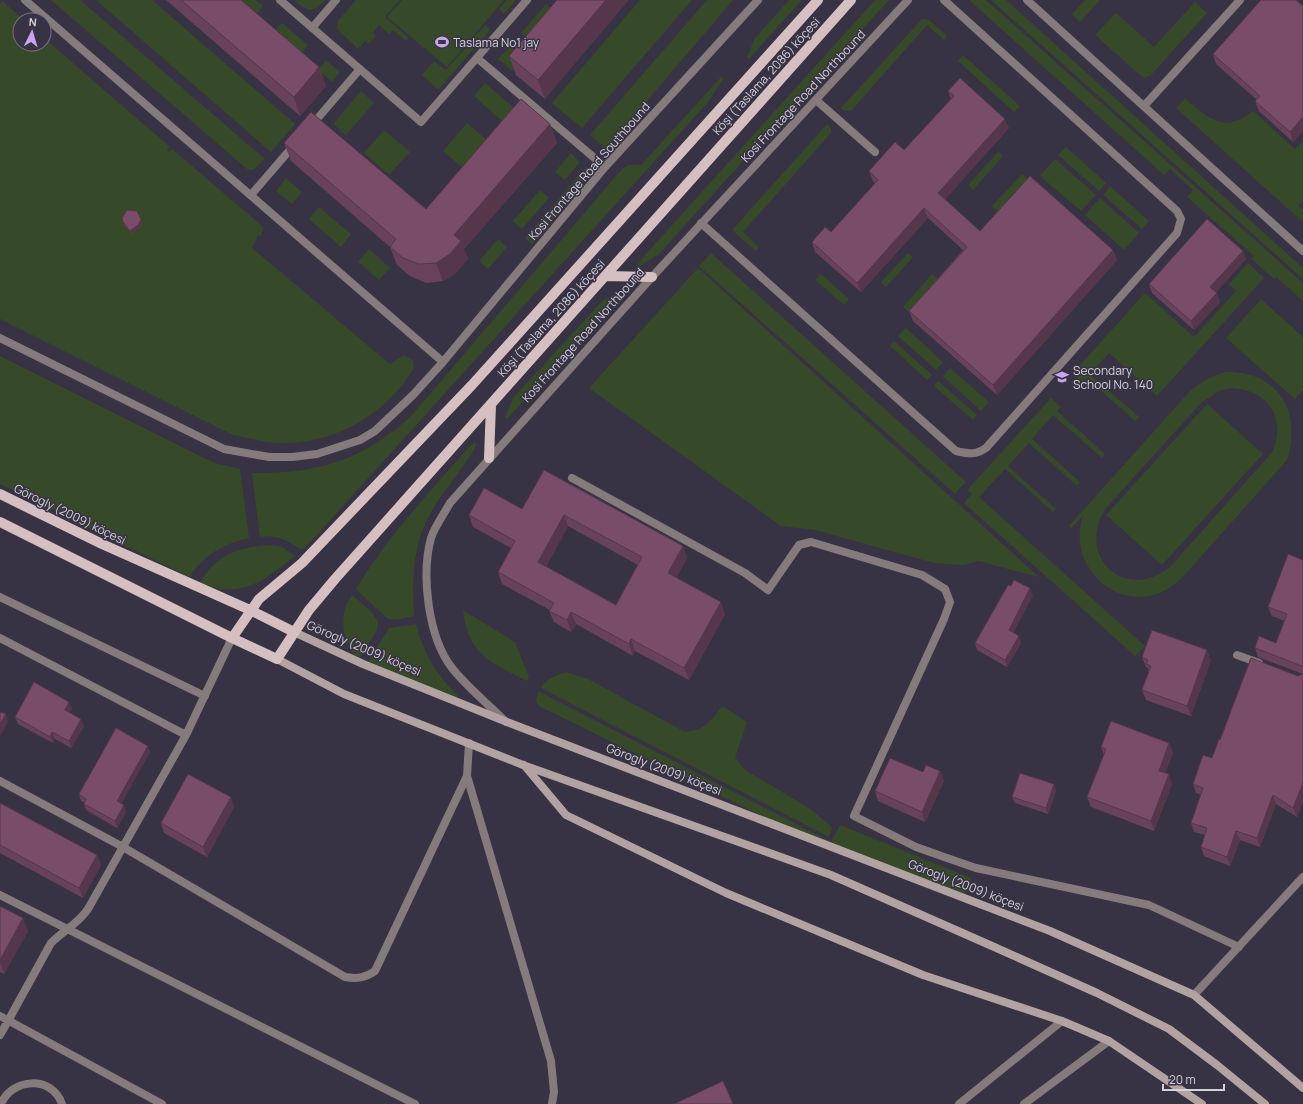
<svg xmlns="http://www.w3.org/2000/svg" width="1303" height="1104" viewBox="0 0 1303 1104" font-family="Manrope,sans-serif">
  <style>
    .green { fill: #364929; fill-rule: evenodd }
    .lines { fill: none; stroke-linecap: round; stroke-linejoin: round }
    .service { stroke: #867b7c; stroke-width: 8 }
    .minor { stroke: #867b7c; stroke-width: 8 }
    .secondary { stroke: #b3a2a2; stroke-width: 8 }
    .primary { stroke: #d6bfc0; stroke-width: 10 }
    .wall { fill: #68425b; fill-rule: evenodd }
    .shaded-wall { fill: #55364a }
    .building { fill: #794d6a; stroke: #55364a; fill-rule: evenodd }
    .labels { text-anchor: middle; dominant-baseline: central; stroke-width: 3; stroke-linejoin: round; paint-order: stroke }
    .poi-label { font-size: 12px; fill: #d4d1db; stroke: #383344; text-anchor: start }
    .street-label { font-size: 12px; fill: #d4d1db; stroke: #383344 }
  </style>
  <rect width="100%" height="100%" fill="#383344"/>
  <!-- green -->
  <path class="green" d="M51 0H80L265 159 253 170 247 169Z
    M96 0H152L295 124 271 152Z
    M237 0H256L263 6 255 16Z
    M294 0H325C312 14 307 11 294 0Z
    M356 0H400L385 17 409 38 406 41 393 30 389 34 379 25 373 33 376 36 369 44 365 41 358 49 337 29 338 21Z
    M402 0H504L447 67 387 17Z
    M507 0H516L504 14 499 9Z
    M640 0H692L582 128 552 103Z
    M707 0H733L606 149 590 135Z
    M789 0H802L749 59 747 57 755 38Z
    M875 0H889L659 254 638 267 637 266 645 255Z
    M969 0H986L1303 283V301L1276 277 1274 279 1251 259 1254 256 1187 197 1193 190 1170 169 1164 175Z
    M991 0H1006L1303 268V279Z
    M1085 0H1100L1080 22 1072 14Z
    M2 1 24 20H20V44H44V38L170 147 167 150 169 152 172 149 261 225 263 228 261 237 258 235 252 248 390 364 404 355 413 360 414 368C384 419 325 449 266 442 255 440 244 437 233 435L0 319V4Z
    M1195 2 1207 13 1151 75 1145 78 1140 75 1095 35 1116 13 1154 47Z
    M546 4 560 16 535 45 521 33Z
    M922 19 929 20 947 36 944 40 927 25 852 110 845 111 841 108Z
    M282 23 308 45 300 55 274 32Z
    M485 25 491 29 438 90 422 75 434 61 446 70Z
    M510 47 523 58 512 71 498 59Z
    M963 55 1020 106 1014 112 958 61Z
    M326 60 340 72 332 82 318 70Z
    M722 76 723 79 708 102 315 537 302 550C288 541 277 534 260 537L252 473C318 474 364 460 412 415L622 169 629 165H641Z
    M485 83 515 109 503 122 474 96Z
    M361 91 374 103 346 135 333 124Z
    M1185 98C1209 119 1223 134 1253 111L1295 149 1303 141V201L1298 206 1303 210V222L1176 108Z
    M467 123 489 142 465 170 443 151Z
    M827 124 831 128V133L743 232 759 247 756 251 732 230Z
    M384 130 410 152 389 175 364 153Z
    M1066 147 1106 183 1099 191 1058 155Z
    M998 152 1003 156 973 190 968 185Z
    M571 153 580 162 565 180 555 172Z
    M1055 159 1096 195 1081 211 1040 176Z
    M586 167 589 172 587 179 532 244 525 238Z
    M1022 174 1029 180 999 213 992 206Z
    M286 178 302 192 292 204 276 191Z
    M1110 186 1149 221 1142 229 1103 195Z
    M540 190 549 198 522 229 513 221Z
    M1100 198 1139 233 1124 250 1085 215Z
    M319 207 351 234 341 247 309 219Z
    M498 239 507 247 488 269 479 261Z
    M369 249 390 268 379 280 358 262Z
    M711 253 966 482 955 494 699 266Z
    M908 253 913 257 886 287 881 282Z
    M1248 263 1264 278 1157 396 1109 353 1090 374 1139 417 1135 421 1087 378 1082 383 1072 374 1145 293 1194 337 1236 291 1229 284Z
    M698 268 1039 577 978 561 964 565 934 563 815 530 781 526 589 388Z
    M821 274 849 299 844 305 815 280Z
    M932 274 939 280 910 313 903 307Z
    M617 294 620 296 507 419 505 417 513 398 603 300Z
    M1261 299 1303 337V390L1295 399 1226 338Z
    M906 328 943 362 936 370 898 336Z
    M894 341 932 375 927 380 890 346Z
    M0 356 204 458 218 464 240 469 249 538C223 544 204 555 189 577L0 484Z
    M950 368 989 402 981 411 943 376Z
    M1225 372C1277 370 1303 411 1287 460L1183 577C1173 586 1162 594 1149 596 1104 604 1068 557 1083 516L1071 528 1069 526 1190 391C1201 382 1211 376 1225 372ZM1232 388C1268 390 1286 417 1273 451L1171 566C1127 604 1074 557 1106 508L1202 402 1221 390Z
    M938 381 977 415 973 420 934 386Z
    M1051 398 1061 407 1057 411 1105 454 1102 458 1053 415 1032 439 1080 482 1077 486 1029 443 1008 466 1056 509 1053 512 1005 469 979 497 1145 646 1135 656 964 503 972 494 967 490Z
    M1207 404 1263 454 1162 565 1106 515Z
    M475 442 476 446C463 470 443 490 430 514 412 546 412 581 414 616 407 617 396 621 389 619 386 618 361 594 356 589 387 537 429 493 468 448Z
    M272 545 282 547 295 556C263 581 241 600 200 583 217 553 240 547 272 545Z
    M352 595 371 611 378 622 377 630 360 657C344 654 341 622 345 609 346 604 349 600 352 595Z
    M463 610 515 642 529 677 527 681C491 663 468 655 463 610Z
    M416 624C423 652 436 674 457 695V698L367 664 389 628Z
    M566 672 588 679 685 732C705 730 710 722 722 706L747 722 735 758 745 770 809 808 832 827 829 837 541 688C546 679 556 675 566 672Z
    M538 691 831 842 840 825 971 878 964 896 778 824 539 706 536 702Z"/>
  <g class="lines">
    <!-- service -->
    <path class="service" d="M280 0 421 122 527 0
      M1027 0 1303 251
      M312 28 336 0
      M477 58 605 167
      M816 100 875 152
      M1144 106 1240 0
      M311 126 360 69
      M251 195 294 145
      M701 223 956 451C968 454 976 455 986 448L1177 233 1181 219 1177 211 944 0
      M572 478 745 573 768 590 799 545 811 542 922 575 945 589 950 602 944 619 854 816 916 847 947 858 976 868 1149 905 1239 947
      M0 597 205 696
      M0 781 123 847 345 977C357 979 365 978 375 971L467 776
      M0 895 415 1104
      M0 1016 162 1104
      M0 1035 8 1021
      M1 1104C12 1078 52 1075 62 1104"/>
    <!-- minor -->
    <path class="minor" d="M25 0 443 362
      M0 338 224 449 269 457H292L317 454 360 440 375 431 413 395 443 362 605 167 758 0
      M0 638 186 735
      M1237 655 1259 663
      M506 722C488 704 467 687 452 668 428 637 421 575 431 538 435 526 444 514 450 503L652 277 908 0
      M469 743 467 776 551 1061 554 1092 552 1104
      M1194 995 1303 877
      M8 1021 51 943C64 930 78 924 88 909L186 735 232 638
      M959 1104 1062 1021
      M1024 1104 1109 1041"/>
    <!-- secondary -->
    <path class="secondary" d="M294 632 363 664 507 722 1050 931 1194 995 1303 1088
      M277 659 344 694 523 765 831 875 992 946 1097 993 1169 1029 1217 1065 1265 1104
      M524 765 566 815 726 893 923 975 1062 1021 1109 1041 1202 1104"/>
    <!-- primary -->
    <path class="primary" d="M607 276 652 277
      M489 458 491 405
      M0 494 102 544 250 610 294 632
      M0 522 232 638 277 659 309 610 335 579 851 0
      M232 638 259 599 302 563 472 385 818 0"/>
  </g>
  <!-- wall -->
  <path class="wall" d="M166 0H241L319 67 326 86 300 116Z
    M557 0 545 99 516 75 509 56Z
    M1303 6V131L1293 142 1259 111 1255 101 1257 100 1216 64 1213 54Z
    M948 91 1009 128 945 199 980 231 1113 250 1117 260 997 395 913 321 909 311 963 250 928 218 861 292 815 252 812 242 831 232 875 183 873 181 869 171 904 150 951 99Z
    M550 124 557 143 464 249 468 259 456 273 443 281 426 283 410 276 397 265 390 247 291 161 284 143 426 209Z
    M141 219 142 222 140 227 132 234 124 225 123 222Z
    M1243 251 1246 259 1216 292 1220 302 1194 330 1152 293 1149 284Z
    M544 470 683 546 687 558 676 578 725 614 689 680 635 651 633 656 576 624 571 632 554 622 549 611 550 610 502 584 498 572 511 548 473 527 469 515 522 509ZM568 526 638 565 616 605 546 567Z
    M1303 560V800L1297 817 1276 804 1260 847 1240 840 1230 866 1204 856 1201 847 1205 835 1194 832 1191 823 1201 795 1196 793 1193 784 1212 758 1220 740 1298 676 1303 674 1258 657 1255 648 1276 643 1285 621 1272 616 1268 607Z
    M1033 595 1013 633 1021 643 1007 667 977 650 975 643Z
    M1142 657 1211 660 1191 716 1146 700 1142 690 1149 672 1148 668 1146 667Z
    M72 708 69 713 84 726 71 748 55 739 53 743 18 724 15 717Z
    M1169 743 1173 753 1165 773 1172 784 1154 831 1091 807 1087 797 1104 755 1101 747Z
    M150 752 121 804 126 812 117 828 86 810 84 804V802L81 801 79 794Z
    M940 771 944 781 925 822 878 801 875 791 923 772Z
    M1054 784 1056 791 1048 814 1015 803 1012 797Z
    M0 803 97 855 101 865 83 898 0 853Z
    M234 807 207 857 164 833 161 823Z
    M0 906 28 931 4 974 0 972Z"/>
  <!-- shaded-wall -->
  <path class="shaded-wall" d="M606 0H629L545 99 538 80Z
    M319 67 326 86 300 116 294 97Z
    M1303 117V131L1293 142 1290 132Z
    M1005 119 1009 128 942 203 938 193Z
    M550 124 557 143 464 249 468 259 456 273 443 281 436 263 454 235Z
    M924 208 928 218 861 292 857 283Z
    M141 219 142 222 140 227 132 234 130 231Z
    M1113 250 1117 260 997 395 993 385Z
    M1243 251 1246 259 1213 296 1210 287Z
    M1217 293 1220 302 1194 330 1191 321Z
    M564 515 568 526 542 574 538 562Z
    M683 546 687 558 672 585 668 573Z
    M1030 588 1033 595 1011 637 1009 630Z
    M721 602 725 614 689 680 684 668Z
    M571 612 576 624 571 632 567 620Z
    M1019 636 1021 643 1007 667 1005 660Z
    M631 639 635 651 633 656 629 644Z
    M1207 650 1211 660 1191 716 1187 706Z
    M69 702 72 708 67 717 65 710Z
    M6 714 8 722 0 737V724Z
    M81 719 84 726 71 748 69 741Z
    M52 732 55 739 53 743 50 737Z
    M1169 743 1173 753 1162 780 1159 771Z
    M148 746 150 752 119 808 117 801Z
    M940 771 944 781 925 822 922 812Z
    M1169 774 1172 784 1154 831 1151 821Z
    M1303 783V800L1297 817 1293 808Z
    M1054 784 1056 791 1048 814 1046 808Z
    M1273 795 1276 804 1260 847 1257 838Z
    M231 797 234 807 207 857 203 847Z
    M124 805 126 812 117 828 115 821Z
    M1236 831 1240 840 1230 866 1227 857Z
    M97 855 101 865 83 898 79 888Z
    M23 918 28 931 4 974 0 963V960Z"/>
  <!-- building -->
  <path class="building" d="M181 0H241L319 67 294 97Z
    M557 0H606L538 80 509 56Z
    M1261 0H1296L1303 6V117L1290 132 1255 101 1260 96 1213 54Z
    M960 78 1005 119 938 193 980 231 1030 176 1113 250 993 385 909 311 967 247 924 208 857 283 812 242 825 227 831 232 878 180 869 171 895 142 904 150 954 96 948 91Z
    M521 99 550 124 454 235 461 241 450 254 436 263 419 264 403 258 390 247 396 239 284 143 311 112 426 209Z
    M127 210 137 211 141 219 139 224 130 231 123 222 122 218Z
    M1207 219 1243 251 1210 287 1217 293 1191 321 1149 284Z
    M544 470 683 546 668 573 721 602 684 668 631 639 629 644 571 612 567 620 549 611 554 603 498 572 515 541 469 515 484 488 522 509ZM564 515 642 557 616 605 538 562Z
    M1288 554 1303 560V667L1302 666 1255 648 1259 636 1276 643 1287 614 1268 607Z
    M1014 580 1030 588 1009 630 1019 636 1005 660 975 643 1008 585 1011 586Z
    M1152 630 1207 650 1187 706 1142 690 1151 666 1146 664 1148 660 1142 657Z
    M1251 658 1298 676 1303 674V783L1293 808 1273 795 1257 838 1236 831 1227 857 1201 847 1207 828 1191 823 1203 788 1193 784 1203 755 1212 758 1219 739 1220 740Z
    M34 682 69 702 65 710 81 719 69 741 52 732 50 737 15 717Z
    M0 712 6 714 0 724Z
    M1111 721 1169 743 1159 771 1169 774 1151 821 1087 797 1106 749 1101 747Z
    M116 728 148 746 117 801 124 805 115 821 84 804 86 799 79 794Z
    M890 758 923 772 926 765 940 771 922 812 875 791Z
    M1020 773 1054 784 1046 808 1012 797Z
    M188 774 231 797 203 847 161 823Z
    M0 803 97 855 79 888 0 845Z
    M0 906 23 918 0 960Z
    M723 1081 733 1104H674Z"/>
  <!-- icons -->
  <defs>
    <g id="stadium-bare" transform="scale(1.08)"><path d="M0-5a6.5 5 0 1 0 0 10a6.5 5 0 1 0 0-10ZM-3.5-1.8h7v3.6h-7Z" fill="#c9a5ee" stroke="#383344" stroke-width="2.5" paint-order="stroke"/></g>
    <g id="school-bare" transform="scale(1.08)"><path d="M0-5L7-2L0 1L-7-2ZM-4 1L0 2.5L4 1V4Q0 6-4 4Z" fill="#c9a5ee" stroke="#383344" stroke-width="2.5" paint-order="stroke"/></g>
  </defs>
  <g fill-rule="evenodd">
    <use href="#stadium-bare" x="442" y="42"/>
    <use href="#school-bare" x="1062" y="377"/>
  </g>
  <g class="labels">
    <!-- poi labels -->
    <g class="poi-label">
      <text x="453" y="42">Taslama No1 jay</text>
      <text x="1073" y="370">Secondary<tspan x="1073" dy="14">School No. 140</tspan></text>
    </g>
    <!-- street labels -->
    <g class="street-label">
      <text transform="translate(766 76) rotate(-48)">Köşi (Taslama, 2086) köçesi</text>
      <text transform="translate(803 96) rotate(-47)">Kosi Frontage Road Northbound</text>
      <text transform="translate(589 171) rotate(-49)">Kosi Frontage Road Southbound</text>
      <text transform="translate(551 318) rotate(-48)">Köşi (Taslama, 2086) köçesi</text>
      <text transform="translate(583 335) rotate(-48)">Kosi Frontage Road Northbound</text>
      <text transform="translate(70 514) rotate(26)">Görogly (2009) köçesi</text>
      <text transform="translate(364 648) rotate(23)">Görogly (2009) köçesi</text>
      <text transform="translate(664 769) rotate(21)">Görogly (2009) köçesi</text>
      <text transform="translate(966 885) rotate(21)">Görogly (2009) köçesi</text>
    </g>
  </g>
  <!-- north arrow -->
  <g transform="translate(32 32) rotate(5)"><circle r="19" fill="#383344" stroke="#767280"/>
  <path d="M0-3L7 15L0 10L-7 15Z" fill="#c9a5ee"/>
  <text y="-6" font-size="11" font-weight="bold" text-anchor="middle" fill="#d4d1db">N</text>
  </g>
  <!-- scale -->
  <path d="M1163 1084v6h61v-6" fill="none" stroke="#d4d1db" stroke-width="2"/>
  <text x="1169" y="1084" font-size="12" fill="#d4d1db" stroke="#383344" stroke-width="3" paint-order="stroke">20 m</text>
</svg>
